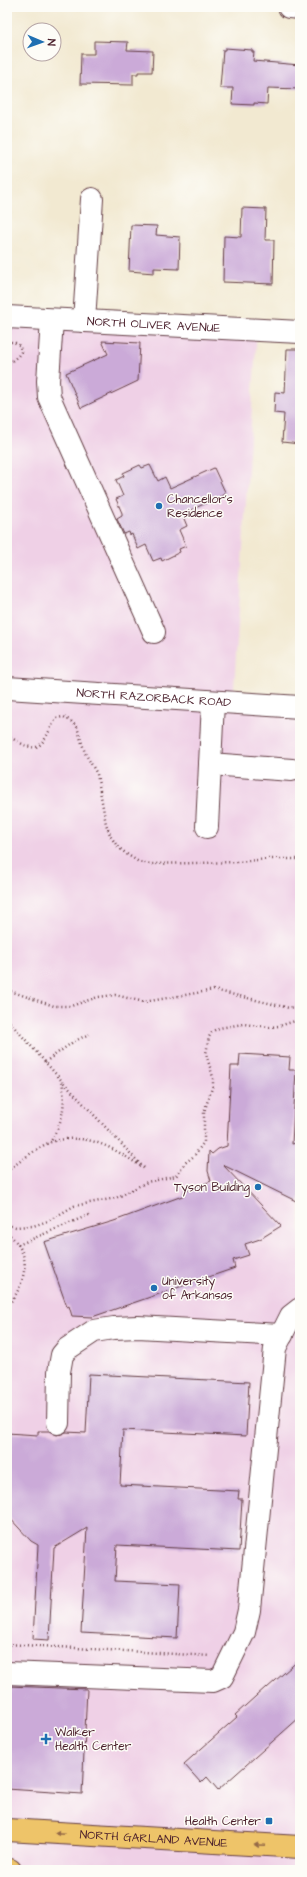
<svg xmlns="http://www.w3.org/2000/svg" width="307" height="1877" viewBox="0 0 307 1877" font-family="'Architects Daughter',sans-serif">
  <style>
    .built { fill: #efd0e6 }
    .building { fill: #cbaad8 }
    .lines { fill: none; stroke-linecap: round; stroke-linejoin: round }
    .minor-casing { stroke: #633d44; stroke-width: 24 }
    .major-casing { stroke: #633d44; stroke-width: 24 }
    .path { stroke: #633d44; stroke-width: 2.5; stroke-dasharray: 1 3; stroke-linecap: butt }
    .minor { stroke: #fff; stroke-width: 22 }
    .major { stroke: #eec469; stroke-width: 22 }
    .oneway { fill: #946947 }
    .poi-dot { fill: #1f6fb2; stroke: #fdfcf7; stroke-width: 1.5 }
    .labels { text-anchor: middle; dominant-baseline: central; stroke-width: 3; stroke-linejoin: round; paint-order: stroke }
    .street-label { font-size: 12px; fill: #4a1f2b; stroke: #fdfcf7 }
    .poi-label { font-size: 12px; fill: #4a1f2b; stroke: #fdfcf7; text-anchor: start }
  </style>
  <rect width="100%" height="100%" fill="#fdfcf7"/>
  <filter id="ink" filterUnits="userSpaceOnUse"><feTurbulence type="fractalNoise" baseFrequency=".025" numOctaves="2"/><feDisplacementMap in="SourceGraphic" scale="8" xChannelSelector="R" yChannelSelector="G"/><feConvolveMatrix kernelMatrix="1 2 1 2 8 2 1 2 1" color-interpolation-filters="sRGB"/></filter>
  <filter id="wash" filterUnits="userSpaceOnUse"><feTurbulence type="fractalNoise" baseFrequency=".012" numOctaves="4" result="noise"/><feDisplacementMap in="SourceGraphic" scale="16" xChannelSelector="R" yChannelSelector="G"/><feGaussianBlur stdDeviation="0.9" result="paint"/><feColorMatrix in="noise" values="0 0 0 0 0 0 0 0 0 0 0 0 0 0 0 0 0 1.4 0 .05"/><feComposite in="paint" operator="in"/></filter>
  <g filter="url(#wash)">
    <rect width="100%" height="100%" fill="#f2e9d1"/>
    <!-- built -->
    <path class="built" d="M7 317 257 330 233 703 300 707V1870H7Z"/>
    <g id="blocks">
      <!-- building -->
      <path class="building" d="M94 41 128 42 127 50 153 51 152 72H138V74H133V85L80 84 81 54H94Z
        M225 48 252 50V52H254L253 61 300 65V89L268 88 267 104 254 103V105L232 104 233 88H220L223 50H225Z
        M242 208 266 209 265 240H274L273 284 223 282 224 236 241 237Z
        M131 225 157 226 156 235 180 237 179 269 154 268V273L129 271Z
        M102 341 140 343 138 381 81 408 66 373 108 354Z
        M287 349H300V444L282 442 284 414 274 413 275 392 285 393Z
        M140 465 142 468 150 465 158 481 165 477 170 488 214 468 226 494 182 514 187 526 179 530 186 546 179 549 180 552 162 561 161 558 153 561 146 545 138 549 132 534 130 535 129 532 124 534 117 519 122 516V513L116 499 123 496 116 480 124 476 123 473Z
        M240 1054 290 1057 289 1070H296L292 1144 300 1142V1203L223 1165 281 1226 260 1239 245 1244 249 1255 233 1260 235 1268 92 1317 72 1316 69 1306 67 1307 44 1242 114 1221 185 1195 184 1192 211 1181 208 1171 209 1151 212 1154 218 1149 227 1146 231 1066H239Z
        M89 1374 249 1382 246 1436 123 1430 120 1485 239 1491 238 1499H242L239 1551 117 1545 115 1581 180 1584 177 1638 81 1633 87 1528 54 1548 49 1640 33 1639 38 1545 31 1541 7 1515V1433L38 1435V1431H49L57 1435 66 1432 86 1433Z
        M300 1659V1717L218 1790 207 1777 201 1783 184 1764 237 1717 235 1715 266 1687 267 1688Z
        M7 1686 87 1689 82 1794 7 1789Z"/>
    </g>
  </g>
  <g filter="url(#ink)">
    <use href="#blocks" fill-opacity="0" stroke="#633d44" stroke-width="1"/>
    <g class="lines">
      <!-- minor casing -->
      <g class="minor-casing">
        <g id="minor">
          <path d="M289 7 300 8"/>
          <path id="s1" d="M7 317 300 332"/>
          <path d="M52 320 48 381 49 397 154 632"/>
          <path d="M84 321 92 199"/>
          <path id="s2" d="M7 688 300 707"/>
          <path d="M210 764 292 770"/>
          <path d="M207 827 213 702"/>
          <path d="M58 1423 59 1372 62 1355 67 1349 94 1331 114 1328 138 1327 282 1335"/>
          <path d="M7 1673 213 1681 222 1677 244 1632 249 1610 275 1348 291 1316 300 1309"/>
        </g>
      </g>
      <!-- major casing -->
      <g class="major-casing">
        <g id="major">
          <path id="s3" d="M7 1830 300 1847"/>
          <path d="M7 1870H10"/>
        </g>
      </g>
      <!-- path -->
      <path class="path" d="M7 342H14L20 346 21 352 18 356 7 365
        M7 735C41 757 40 748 56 718L64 717 71 721 77 727 85 753 97 774 106 824 111 837 118 847 128 855 139 862 151 864 239 862 267 859H300
        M7 990 54 1006H71L98 997 115 995 144 1002 214 990 289 1008 300 1005
        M7 1019 62 1081
        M297 1047H300
        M45 1062 73 1042 89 1034
        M7 1171C18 1163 39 1146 51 1142 88 1131 115 1149 145 1169L62 1081C66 1107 63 1120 50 1143
        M7 1225 16 1227 33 1226 48 1221 74 1206 116 1198 147 1182 176 1176 185 1163 194 1156 204 1142V1112L213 1085V1077L206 1054 209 1037 213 1031 219 1028 243 1024 270 1027 279 1026 295 1021 300 1017
        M7 1233C15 1239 22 1248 24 1259 27 1272 18 1297 7 1305
        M18 1245 91 1214
        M7 1644 210 1656"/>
      <!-- minor -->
      <use href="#minor" class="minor"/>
      <!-- major -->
      <use href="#major" class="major"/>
    </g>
    <!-- one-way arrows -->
    <defs><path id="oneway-solid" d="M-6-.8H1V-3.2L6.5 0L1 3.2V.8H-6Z"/></defs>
    <g class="oneway">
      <use href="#oneway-solid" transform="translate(60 1833) rotate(-177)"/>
      <use href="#oneway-solid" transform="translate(260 1845) rotate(-177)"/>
    </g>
  </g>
  <!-- markers -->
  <g class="poi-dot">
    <circle cx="159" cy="506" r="4"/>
    <circle cx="258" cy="1187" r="4"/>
    <circle cx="154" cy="1288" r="4"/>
    <path d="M44 1733h4v4h4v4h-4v4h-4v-4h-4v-4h4z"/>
    <rect x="265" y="1817" width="8" height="8" rx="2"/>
  </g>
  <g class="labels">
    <!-- street labels -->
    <g class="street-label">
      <text stroke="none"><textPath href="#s1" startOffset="147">NORTH OLIVER AVENUE</textPath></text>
      <text stroke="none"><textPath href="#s2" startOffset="147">NORTH RAZORBACK ROAD</textPath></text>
      <text stroke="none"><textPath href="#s3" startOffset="147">NORTH GARLAND AVENUE</textPath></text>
    </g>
    <!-- poi labels -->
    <g class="poi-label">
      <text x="167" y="499">Chancellor's<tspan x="167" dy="14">Residence</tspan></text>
      <text x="250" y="1187" text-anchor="end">Tyson Building</text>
      <text x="162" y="1281">University<tspan x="162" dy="14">of Arkansas</tspan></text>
      <text x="55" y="1732">Walker<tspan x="55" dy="14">Health Center</tspan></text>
      <text x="261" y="1821" text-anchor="end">Health Center</text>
    </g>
  </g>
  <!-- margin -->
  <rect width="307" height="1877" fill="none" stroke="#fdfcf7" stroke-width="24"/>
  <!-- north arrow -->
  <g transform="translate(42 42) rotate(92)"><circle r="19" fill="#fdfcf7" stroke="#b5a4a5"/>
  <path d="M0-3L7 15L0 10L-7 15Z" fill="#1f6fb2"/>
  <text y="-6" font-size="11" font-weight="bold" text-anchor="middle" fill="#4a1f2b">N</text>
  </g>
</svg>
